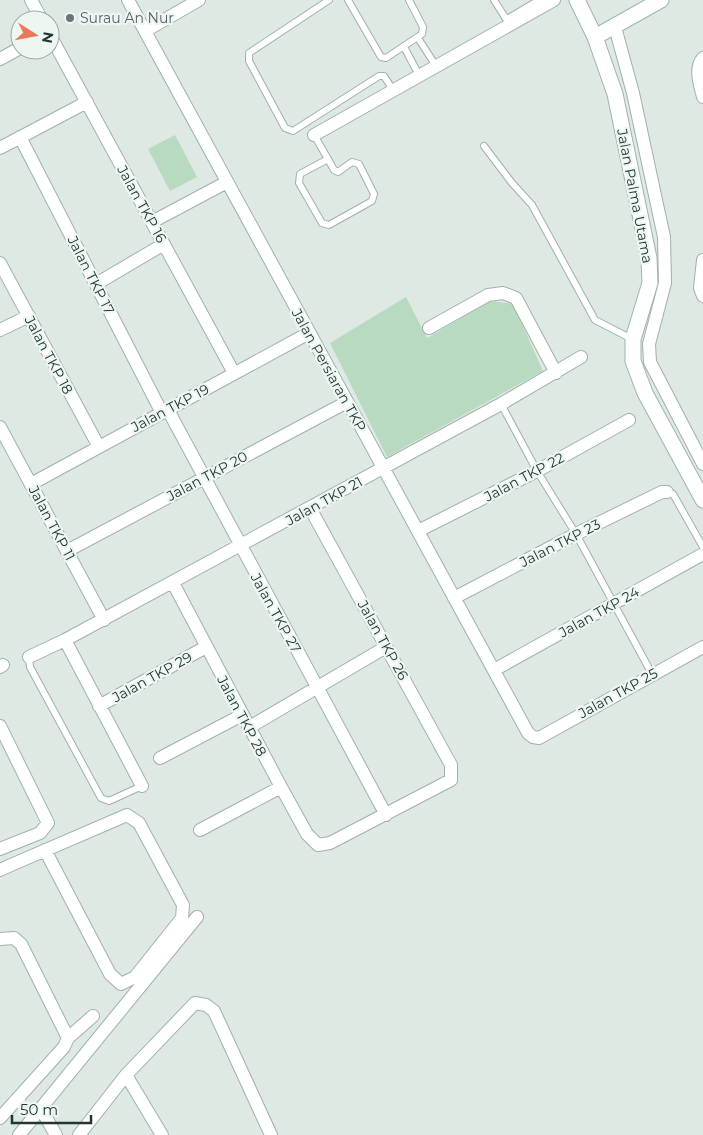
<svg xmlns="http://www.w3.org/2000/svg" width="703" height="1135" viewBox="0 0 703 1135" font-family="Montserrat,sans-serif">
  <style>
    .green { fill: #b8dac0 }
    .lines { fill: none; stroke-linecap: round; stroke-linejoin: round }
    .lane-casing { stroke: #a1b0ab; stroke-width: 8 }
    .street-casing { stroke: #a1b0ab; stroke-width: 14 }
    .secondary-casing { stroke: #9eb4ab; stroke-width: 17 }
    .lane { stroke: #fff; stroke-width: 6 }
    .street { stroke: #fff; stroke-width: 12 }
    .secondary { stroke: #fff; stroke-width: 15 }
    .worship-dot { fill: #6b7280; stroke: #eef6f2; stroke-width: 2 }
    .labels { text-anchor: middle; dominant-baseline: central; stroke-width: 4.5; stroke-linejoin: round; paint-order: stroke }
    .worship-label { font-size: 14px; fill: #5b616d; stroke: #eef6f2; text-anchor: start }
    .street-label { font-size: 14px; fill: #203831; stroke: #eef6f2 }
  </style>
  <rect width="100%" height="100%" fill="#dee9e4"/>
  <!-- green -->
  <path class="green" d="M175 135 197 177 170 191 148 149Z
    M406 297 427 338 490 301 513 304 543 371 387 457 330 343Z"/>
  <g class="lines">
    <!-- lane casing -->
    <g class="lane-casing">
      <path id="lane" d="M329 0 249 53V61L285 128 293 131 379 76H384L393 90
        M348 0 381 57 386 58 422 34 423 27 409 0
        M494 0 508 22
        M507 19 539 0
        M418 38 436 66
        M404 47 419 75
        M314 135 328 159 300 174 299 183 322 223 329 225 372 201 374 194 359 164 352 162 338 172 334 170 328 159
        M484 146 512 183 532 205 595 320 632 339
        M501 404 537 471 576 534 652 674
        M667 492 673 494 703 547
        M29 657 30 667 101 798 109 801 142 786"/>
    </g>
    <!-- street casing -->
    <g class="street-casing">
      <path id="street" d="M31 0 42 20
        M128 0 528 733 533 737 539 738 703 647
        M615 27 633 93 664 237 665 283 649 344 650 362 703 464
        M145 31 199 0
        M50 35 234 373
        M703 58C694 68 700 85 703 97
        M0 59 20 48
        M314 135 554 0
        M20 137 162 413
        M0 148 87 102
        M152 222 227 182
        M703 260 700 288 703 296
        M0 263 99 447
        M96 284 164 244
        M429 328 488 295 503 293 516 298 556 373
        M0 330 29 316
        M168 410 386 815
        M0 427 104 620
        M31 484 309 333
        M418 531 537 471 629 420
        M67 551 347 402
        M173 583 281 787 307 834 318 845 330 843 451 780V765L310 508
        M454 598 576 534 662 492H667
        M65 640 501 404 581 357
        M29 657 65 640 142 786
        M0 667 3 665
        M494 670 703 554
        M99 706 206 647
        M0 726 48 823 40 833 0 849
        M248 728 386 647
        M160 758 242 715
        M200 830 281 787
        M0 870 11 865 127 815 139 823 183 905 182 918 135 977 121 984 110 974 45 850
        M0 939 14 938 21 944 68 1038
        M126 1075 162 1135
        M41 1109 56 1135
        M0 1118 64 1047 68 1038 93 1016
        M19 1135 197 917
        M79 1135 126 1075 195 1003 206 1005 214 1011 271 1135"/>
    </g>
    <!-- secondary casing -->
    <g class="secondary-casing">
      <path id="secondary" d="M577 0 595 37 615 94 649 258 650 283 633 339V361L645 393 703 500
        M595 37 661 0"/>
    </g>
    <!-- lane -->
    <use href="#lane" class="lane"/>
    <!-- street -->
    <use href="#street" class="street"/>
    <!-- secondary -->
    <use href="#secondary" class="secondary"/>
  </g>
  <!-- markers -->
  <circle class="worship-dot" cx="70" cy="18" r="5"/>
  <g class="labels">
    <!-- worship labels -->
    <g class="worship-label">
      <text x="80" y="18">Surau An Nur</text>
    </g>
    <!-- street labels -->
    <g class="street-label">
      <text transform="translate(635 196) rotate(79)">Jalan Palma Utama</text>
      <text transform="translate(142 204) rotate(61)">Jalan TKP 16</text>
      <text transform="translate(91 275) rotate(63)">Jalan TKP 17</text>
      <text transform="translate(49 355) rotate(62)">Jalan TKP 18</text>
      <text transform="translate(329 370) rotate(61)">Jalan Persiaran TKP</text>
      <text transform="translate(170 408) rotate(-28)">Jalan TKP 19</text>
      <text transform="translate(207 476) rotate(-28)">Jalan TKP 20</text>
      <text transform="translate(524 477) rotate(-28)">Jalan TKP 22</text>
      <text transform="translate(324 501) rotate(-29)">Jalan TKP 21</text>
      <text transform="translate(52 523) rotate(62)">Jalan TKP 11</text>
      <text transform="translate(560 543) rotate(-27)">Jalan TKP 23</text>
      <text transform="translate(599 612) rotate(-29)">Jalan TKP 24</text>
      <text transform="translate(276 613) rotate(61)">Jalan TKP 27</text>
      <text transform="translate(383 640) rotate(61)">Jalan TKP 26</text>
      <text transform="translate(152 677) rotate(-29)">Jalan TKP 29</text>
      <text transform="translate(618 693) rotate(-29)">Jalan TKP 25</text>
      <text transform="translate(242 716) rotate(62)">Jalan TKP 28</text>
    </g>
  </g>
  <!-- north arrow -->
  <g transform="translate(35 35) rotate(101)"><circle r="24" fill="#eef6f2" stroke="#9caaa5"/>
  <path d="M0-4L9 19L0 12L-9 19Z" fill="#eb785a"/>
  <text y="-8" font-size="14" font-weight="bold" text-anchor="middle" fill="#203831">N</text>
  </g>
  <!-- scale -->
  <path d="M12 1115v8h79v-8" fill="none" stroke="#203831" stroke-width="2.5"/>
  <text x="20" y="1115" font-size="15" fill="#203831" stroke="#eef6f2" stroke-width="4" paint-order="stroke">50 m</text>
</svg>
